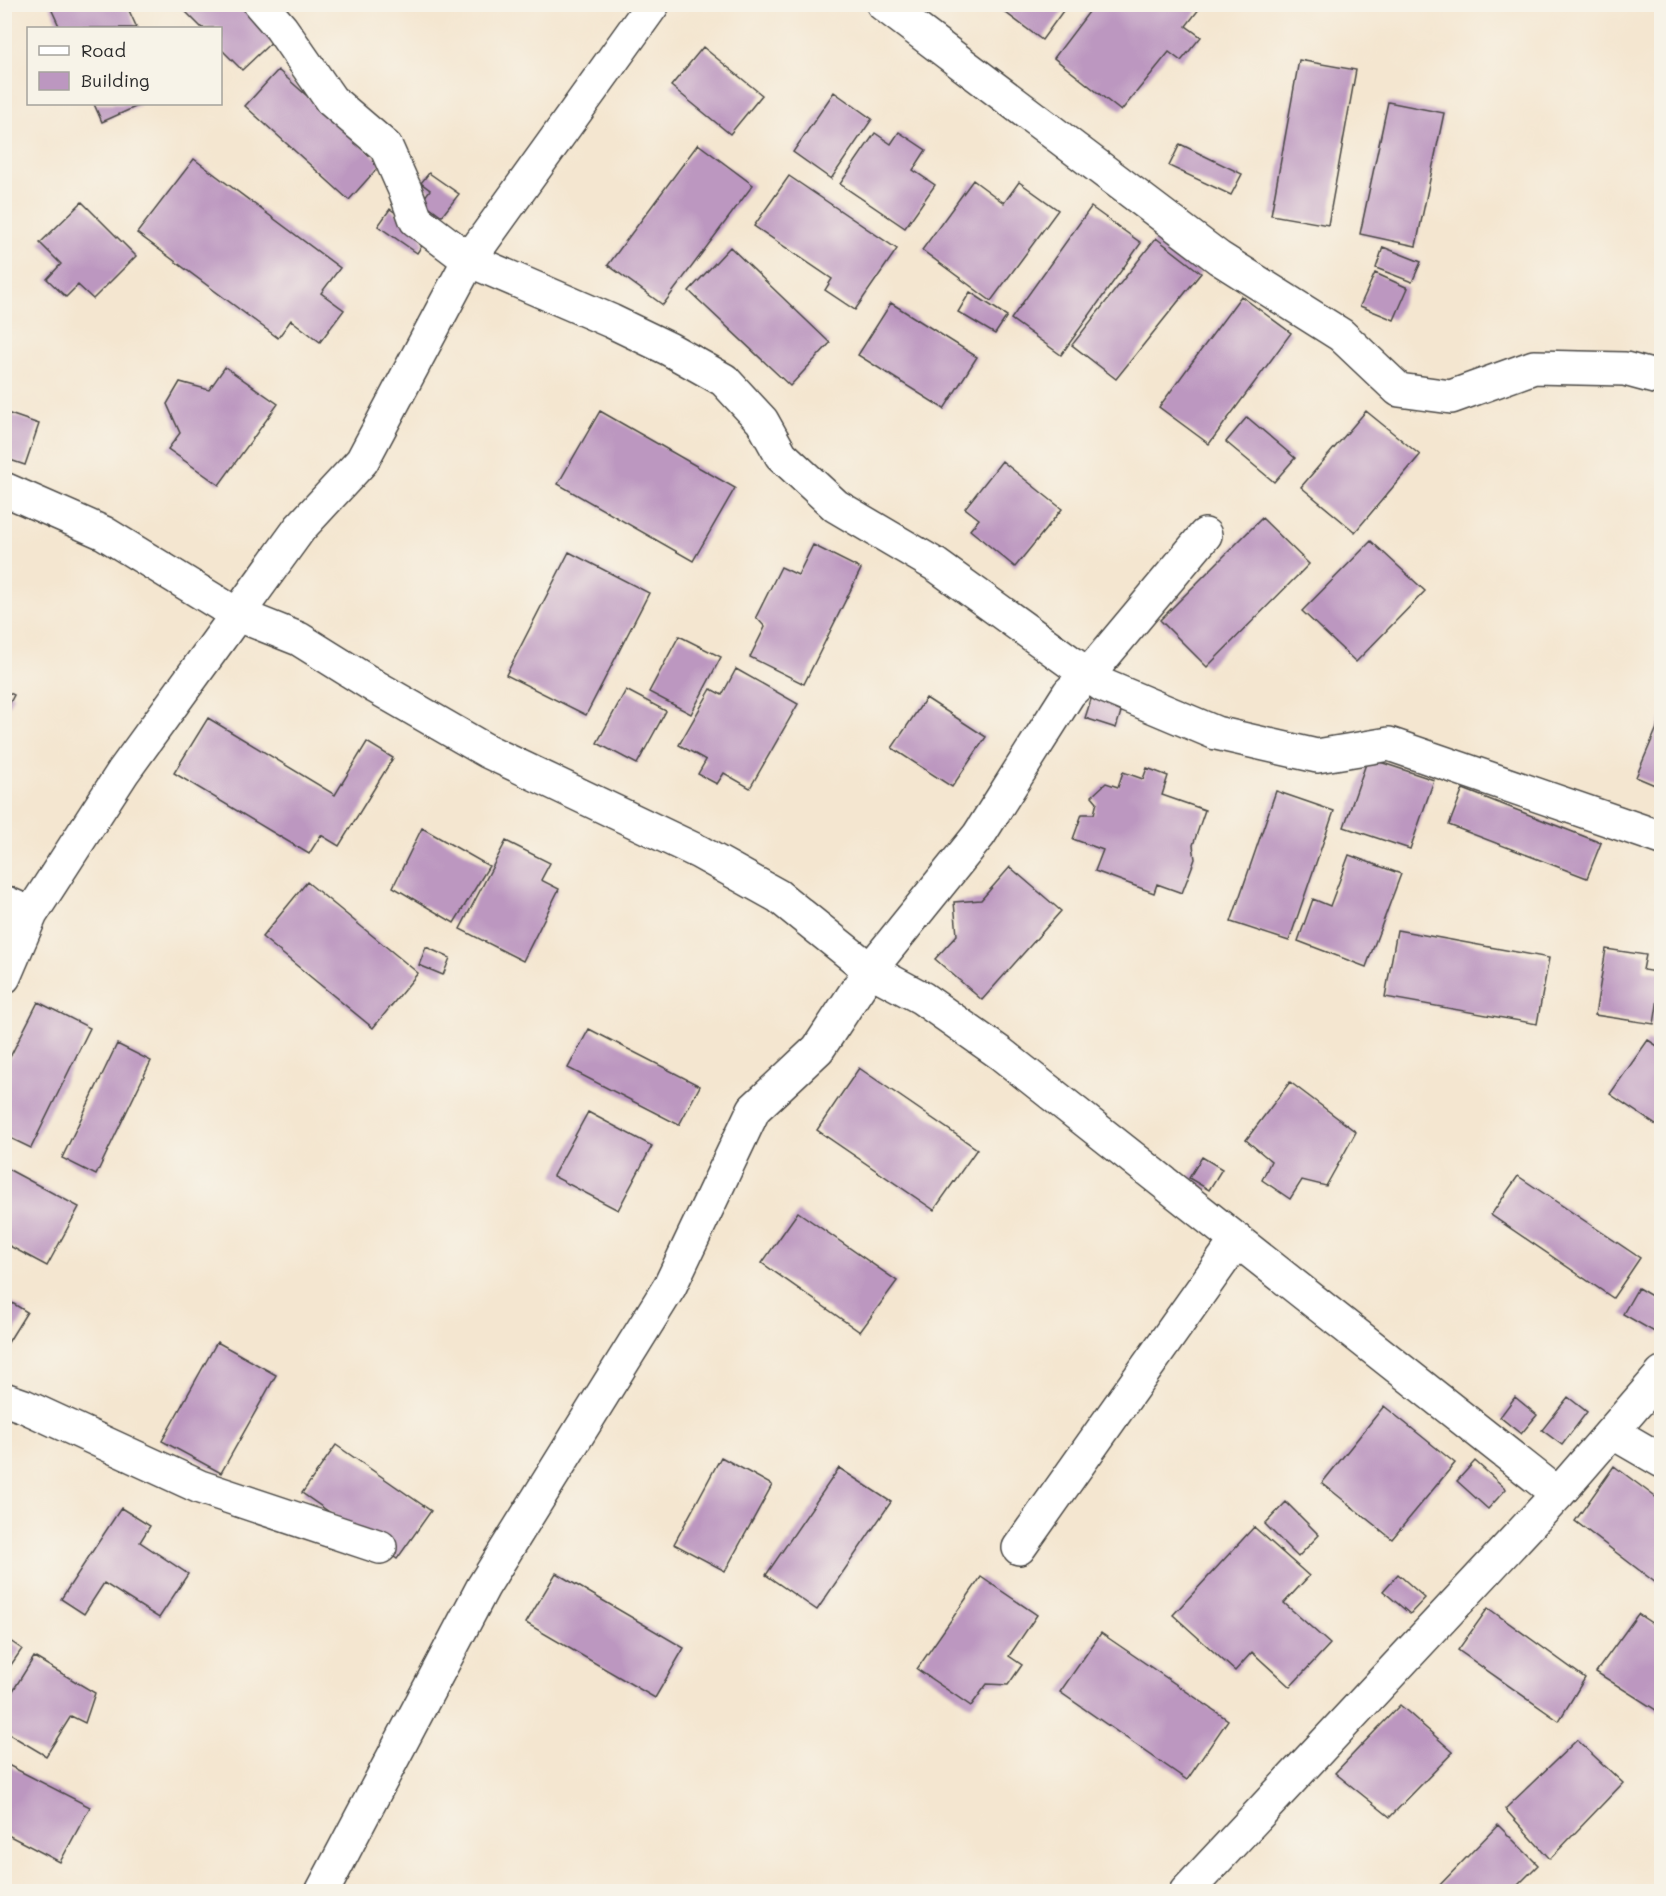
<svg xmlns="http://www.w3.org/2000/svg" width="1666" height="1896" viewBox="0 0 1666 1896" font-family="Mali,sans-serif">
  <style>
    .building { fill: #bc97c0 }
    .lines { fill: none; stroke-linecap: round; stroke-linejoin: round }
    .street-casing { stroke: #494744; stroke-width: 36 }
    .street { stroke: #fff; stroke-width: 33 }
  </style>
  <rect width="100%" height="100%" fill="#f7f3e8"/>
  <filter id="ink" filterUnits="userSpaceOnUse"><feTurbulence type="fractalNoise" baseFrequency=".0167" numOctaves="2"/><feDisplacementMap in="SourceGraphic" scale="12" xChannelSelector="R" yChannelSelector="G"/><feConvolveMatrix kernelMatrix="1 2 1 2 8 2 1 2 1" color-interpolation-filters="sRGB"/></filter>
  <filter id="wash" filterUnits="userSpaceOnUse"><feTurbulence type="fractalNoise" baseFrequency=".008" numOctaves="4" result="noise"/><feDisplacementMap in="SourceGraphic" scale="24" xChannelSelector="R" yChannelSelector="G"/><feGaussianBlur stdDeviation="1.35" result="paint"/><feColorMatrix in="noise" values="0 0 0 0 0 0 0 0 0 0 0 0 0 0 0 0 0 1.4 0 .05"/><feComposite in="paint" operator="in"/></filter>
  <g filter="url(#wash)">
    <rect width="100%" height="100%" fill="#f4e6d0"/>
    <g id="blocks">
      <!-- building -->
      <path class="building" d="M49 4H126L137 28H60Z
        M178 4H247L278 36 242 70 220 48V28H202Z
        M994 4H1068L1042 40Z
        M1095 4H1203L1186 26 1201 37 1181 61 1169 52 1121 111 1054 58Z
        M703 47 762 95 730 134 671 86Z
        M1299 60 1356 70 1328 225 1271 215Z
        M278 70 382 163 349 200 245 106Z
        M834 92 872 119 831 179 793 152Z
        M1388 102 1444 113 1416 246 1360 234Z
        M94 104H142L102 122Z
        M899 132 926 150 913 170 935 185 905 228 840 184 875 133 891 144Z
        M698 144 753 185 663 305 608 265Z
        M1180 144 1242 174 1231 195 1169 166Z
        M194 159 340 268 321 293 344 310 320 342 291 320 278 338 137 233Z
        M429 173 459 194 442 216 422 201 430 190 421 183Z
        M789 176 897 249 855 310 825 290 832 279 754 226Z
        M973 180 1004 203 1019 182 1058 210 991 301 922 250Z
        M82 202 136 256 93 299 78 285 66 297 47 279 61 264 40 243Z
        M1091 207 1141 243 1061 355 1011 319Z
        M390 209 420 230 423 244 417 253 378 226Z
        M1156 238 1201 273 1116 379 1072 345Z
        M730 247 830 343 790 386 689 291Z
        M1383 247 1421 262 1412 282 1376 268Z
        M1375 273 1408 288 1394 320 1360 306Z
        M970 292 1007 316 995 334 958 312Z
        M1241 296 1291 333 1209 444 1159 407Z
        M891 303 977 357 944 409 858 355Z
        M225 367 278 404 219 485 168 449 180 433 167 404 180 382 209 390Z
        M600 411 735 488 693 561 558 484Z
        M1366 411 1420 455 1355 532 1301 487Z
        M4 412 39 424 25 465 4 458Z
        M1247 417 1295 458 1274 482 1226 442Z
        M1002 461 1062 509 1015 567 970 530 979 519 965 508Z
        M1262 518 1309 564 1207 667 1160 620Z
        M1371 541 1425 591 1356 662 1302 611Z
        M813 545 861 569 804 684 750 657 765 627 756 617 781 567 798 575Z
        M569 552 649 593 586 715 506 675Z
        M679 636 721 657 691 714 649 692Z
        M736 669 798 704 750 788 724 773 717 784 698 774 706 760 679 745 711 689 722 695Z
        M4 690 14 695 4 714Z
        M626 690 666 711 637 764 597 743Z
        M1093 693 1124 702 1116 728 1085 718Z
        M926 698 986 737 952 787 892 748Z
        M1662 716V788L1636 777Z
        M208 718 335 795 367 742 393 758 339 846 321 835 309 854 174 773Z
        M1368 758 1434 780 1410 849 1344 827Z
        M1147 768 1168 776 1162 795 1205 810 1193 845 1195 859 1182 893 1157 884 1154 893 1095 871 1103 850 1073 839 1082 814H1094L1097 802 1092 796 1106 783 1118 787 1123 772 1143 779Z
        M1463 789 1601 843 1587 878 1449 825Z
        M1276 791 1334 811 1289 941 1231 922Z
        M422 828 489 866 454 923 393 887Z
        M506 841 550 863 541 880 559 889 523 961 460 929Z
        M1349 855 1401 874 1366 967 1298 941 1313 899 1330 906Z
        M1010 867 1061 911 982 1000 935 959 957 935 954 902 981 900Z
        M307 882 418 973 373 1028 262 937Z
        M1397 930 1549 958 1537 1024 1385 997Z
        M426 947 450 958 443 975 419 965Z
        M1606 949 1646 955 1643 970 1662 973 1654 1024 1595 1015Z
        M38 1002 90 1028 31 1148 4 1135V1069Z
        M589 1029 700 1086 679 1125 568 1068Z
        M1648 1040 1662 1049V1129L1610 1094Z
        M117 1044 151 1061 96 1175 62 1158Z
        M859 1068 977 1149 934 1210 817 1130Z
        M1290 1082 1356 1132 1326 1186 1302 1180 1290 1199 1262 1180 1271 1161 1246 1140Z
        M588 1112 652 1146 618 1210 553 1176Z
        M1202 1157 1222 1169 1209 1190 1189 1178Z
        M4 1167 79 1207 47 1266 4 1243Z
        M1518 1176 1640 1258 1613 1298 1491 1215Z
        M798 1212 897 1281 860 1332 762 1263Z
        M1638 1288 1662 1302V1328L1658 1334 1623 1314Z
        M4 1298 27 1312 4 1349Z
        M217 1342 276 1375 221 1473 162 1441Z
        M1515 1397 1537 1415 1521 1434 1500 1417Z
        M1568 1397 1587 1412 1562 1445 1542 1430Z
        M1384 1406 1455 1463 1392 1539 1322 1483Z
        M336 1445 431 1511 397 1559 302 1493Z
        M721 1457 772 1485 725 1571 674 1544Z
        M1475 1461 1506 1489 1488 1509 1457 1481Z
        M1614 1466 1662 1502V1574L1656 1583 1575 1521Z
        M839 1468 891 1502 817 1610 766 1575Z
        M1286 1502 1319 1535 1298 1557 1265 1524Z
        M121 1508 150 1526 140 1542 188 1574 159 1618 104 1583 84 1614 61 1599Z
        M1254 1527 1309 1576 1284 1603 1330 1644 1290 1687 1252 1652 1235 1671 1173 1615Z
        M556 1573 684 1648 655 1698 526 1623Z
        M1398 1574 1425 1598 1410 1614 1383 1591Z
        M981 1577 1037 1615 1009 1656 1022 1665 1008 1685 987 1684 971 1706 917 1669Z
        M1488 1608 1585 1678 1559 1721 1458 1650Z
        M1638 1614 1662 1630V1714L1596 1672Z
        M1101 1633 1228 1720 1187 1780 1060 1692Z
        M4 1637 22 1649 4 1675Z
        M34 1657 95 1693 85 1723 71 1716 46 1756 4 1731V1705Z
        M1400 1705 1453 1752 1390 1817 1335 1773Z
        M1577 1740 1623 1783 1550 1859 1505 1809Z
        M4 1763 90 1807 60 1862 4 1833Z
        M1498 1825 1538 1865 1511 1892H1433Z"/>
    </g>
  </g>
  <g filter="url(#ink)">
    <use href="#blocks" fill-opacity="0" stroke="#494744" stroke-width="1.5"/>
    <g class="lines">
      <!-- street casing -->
      <g class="street-casing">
        <path id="street" d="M260 4 281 28 331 100 386 147 405 190 416 220 469 260 611 321 669 349 724 380 762 421 781 455 836 506 936 565 1102 685 1216 733 1317 756 1389 744 1662 838
          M883 4 1219 258 1341 335 1399 390 1451 397 1534 367 1625 369 1662 379
          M4 489 104 533 236 614 299 639 376 687 487 751 699 852 778 896 870 970 922 998 1000 1053 1558 1494
          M4 902 31 914
          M4 977 31 914 123 772 300 528 362 461 469 260 653 4
          M4 1399 24 1406 200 1487 380 1547
          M1612 1432 1662 1461
          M1019 1548 1237 1240
          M322 1892 483 1587 670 1286 754 1109 818 1049 870 970 979 835 1069 693 1088 675 1205 535
          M1186 1892 1558 1494 1662 1374"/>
      </g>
      <!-- street -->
      <use href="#street" class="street"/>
    </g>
  </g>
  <!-- margin -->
  <rect width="1666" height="1896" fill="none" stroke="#f7f3e8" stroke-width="24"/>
  <!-- legend -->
  <rect x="27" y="27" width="195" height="78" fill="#f7f3e8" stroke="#a5a39c" stroke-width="1.5"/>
  <rect x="39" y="46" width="30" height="9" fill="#ffffff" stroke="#a5a39c" stroke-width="1.5"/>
  <text x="81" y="57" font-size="18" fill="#2b2b2b">Road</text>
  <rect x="39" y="72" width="30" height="18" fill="#bc97c0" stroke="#a5a39c" stroke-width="1.5"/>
  <text x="81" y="87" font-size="18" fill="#2b2b2b">Building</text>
</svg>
